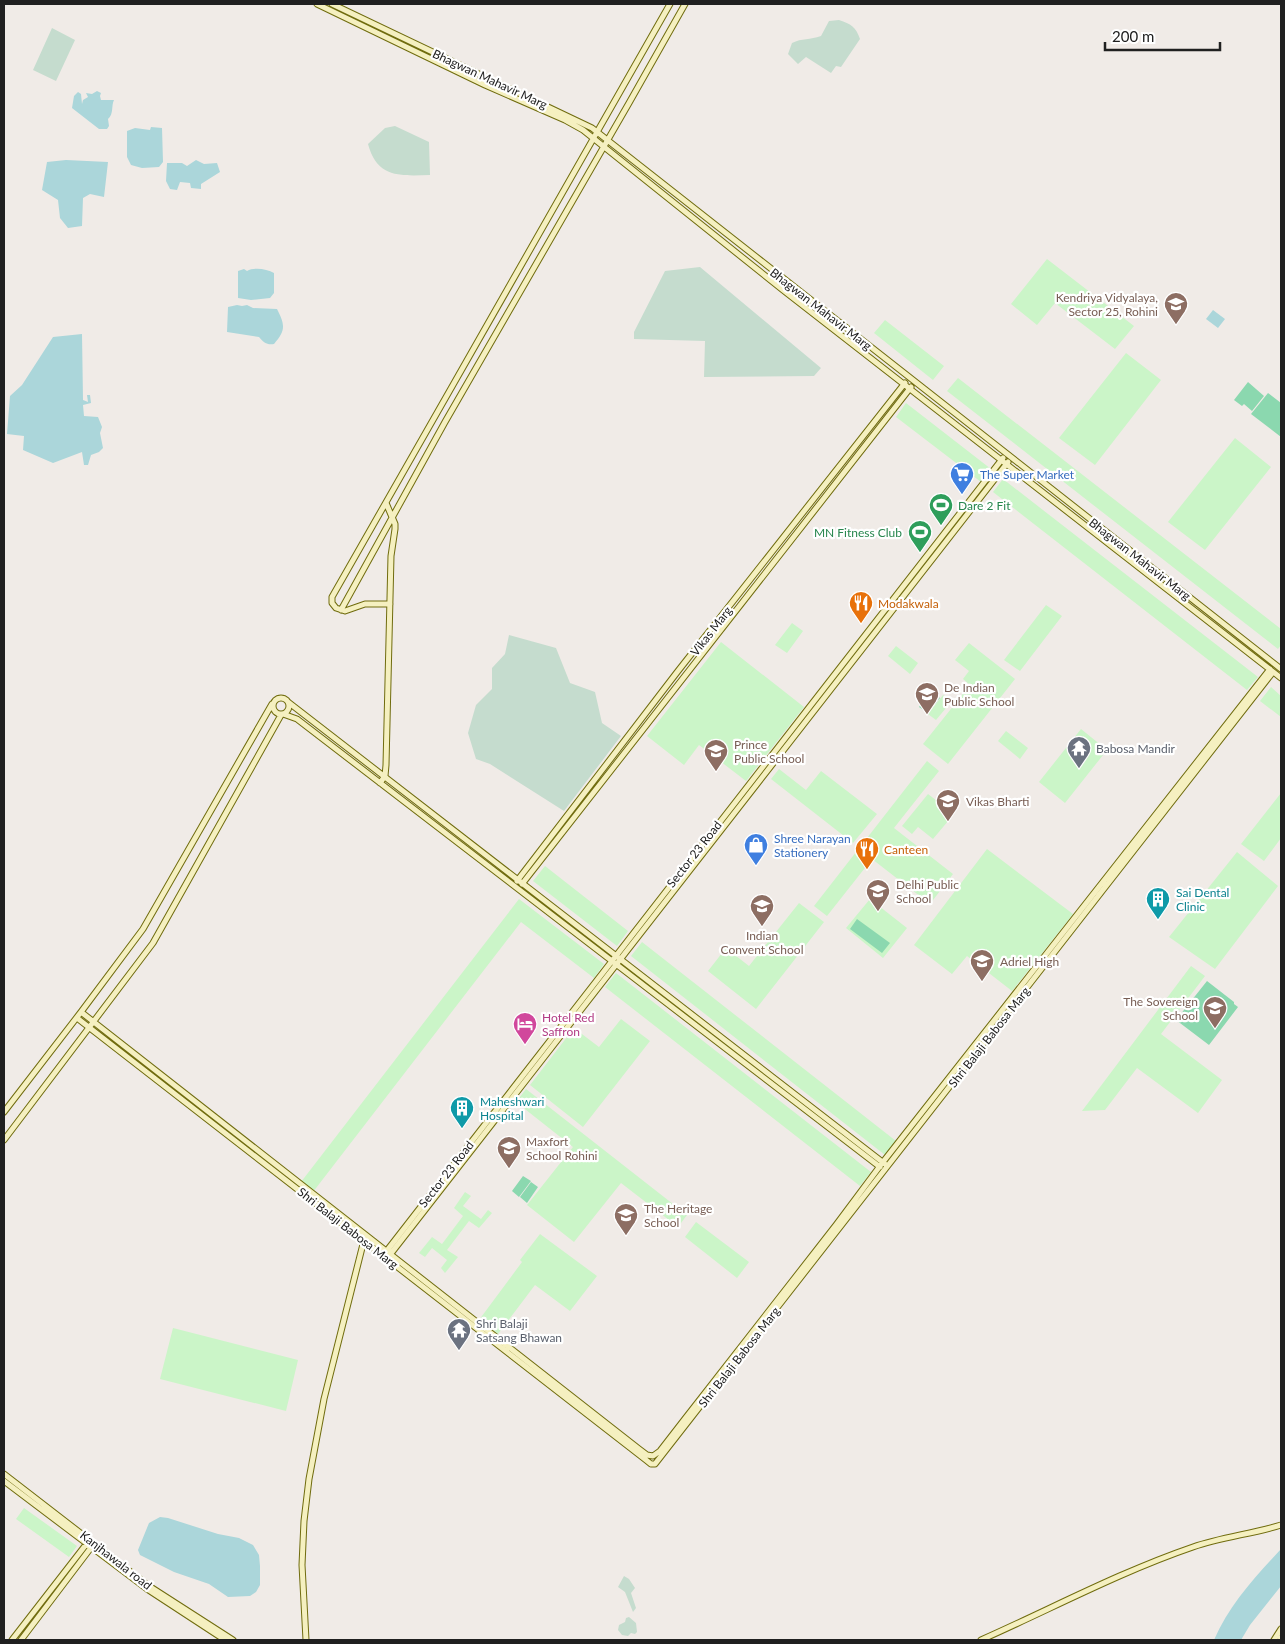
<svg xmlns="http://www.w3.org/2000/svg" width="1285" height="1644" viewBox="0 0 1285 1644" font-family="Lato,sans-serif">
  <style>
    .wetland { fill: #c5dcce }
    .park { fill: #cbf5c8 }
    .pitch { fill: #8bd8af }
    .water { fill: #abd6da }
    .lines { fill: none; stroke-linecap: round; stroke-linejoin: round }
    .secondary-casing { stroke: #706c0e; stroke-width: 7 }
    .secondary { stroke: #f5f0c0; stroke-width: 5 }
    .labels { text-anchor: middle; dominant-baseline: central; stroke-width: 4.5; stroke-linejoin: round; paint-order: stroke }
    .street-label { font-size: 12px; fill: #202020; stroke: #fff }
    .education-label { font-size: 12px; fill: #785e54; stroke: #fff; text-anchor: start }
    .shop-label { font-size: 12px; fill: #366cbe; stroke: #fff; text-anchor: start }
    .leisure-label { font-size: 12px; fill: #27864d; stroke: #fff; text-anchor: start }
    .food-label { font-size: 12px; fill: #c56008; stroke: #fff; text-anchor: start }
    .worship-label { font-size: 12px; fill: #5b616d; stroke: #fff; text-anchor: start }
    .culture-label { font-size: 12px; fill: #0d838f; stroke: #fff; text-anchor: start }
    .hotel-label { font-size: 12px; fill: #b23c85; stroke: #fff; text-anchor: start }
  </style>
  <rect width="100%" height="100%" fill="#f0ebe7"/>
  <!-- wetland -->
  <path class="wetland" d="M839 20C851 24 856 27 860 39L841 67 836 66 831 73 806 57 798 64 788 54 792 43C802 38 810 40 821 36L829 21Z
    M52 28 75 40 56 81 33 70Z
    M395 126 429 142 430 175C400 176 377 178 368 144L385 128Z
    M700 267 821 368 814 376 704 377 705 341 634 339V332L665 271Z
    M509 635 556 648 570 683 595 692 602 723 621 736 564 811 490 764 476 759 468 733 476 705 492 689V668L505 654Z
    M624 1576 629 1579 635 1588 631 1593 636 1608 633 1612 625 1592 618 1587Z
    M629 1617 636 1623 637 1632 635 1634 631 1633 628 1636 622 1635 618 1630 619 1625 625 1622 626 1618Z"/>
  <!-- park -->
  <path class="park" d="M1047 259 1134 326 1115 349 1055 303 1037 325 1011 304Z
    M885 320 944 366 933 380 874 333Z
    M1126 353 1161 380 1095 465 1059 438Z
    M958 378 1281 629V645L1278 649 947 391Z
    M906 403 991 469 981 482 896 417Z
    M1235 438 1271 467 1205 550 1168 522Z
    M1003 479 1258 677 1247 690 993 492Z
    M1046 605 1062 616 1020 671 1004 660Z
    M792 623 803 631 787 653 775 645Z
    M721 642 804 707 746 781 699 745 684 765 647 736Z
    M969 643 1015 679 948 764 923 744 970 685 963 679 969 671 955 660Z
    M896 646 918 663 910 674 888 656Z
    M1271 687 1281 696V717L1260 701Z
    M943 695 951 702 936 720 928 714Z
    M1081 729 1107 750 1065 803 1039 782Z
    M1006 731 1028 748 1020 759 998 741Z
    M927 761 939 771 894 828 953 874 930 904 872 859 827 916 814 906Z
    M779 769 806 790 821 771 877 814 853 843 771 779Z
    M1281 793V838L1264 861 1241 844Z
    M928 794 954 814 933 839 918 827 912 834 902 826Z
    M987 849 1073 914 1012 991 967 956 952 974 914 945Z
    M1237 852 1278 886 1215 969 1169 937Z
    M545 866 628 931 617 946 533 881Z
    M519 899 604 964 594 978 521 922 313 1192 301 1182Z
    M870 899 907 928 883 958 846 928Z
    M799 903 824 922 756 1009 708 971 726 948 749 966Z
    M642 942 896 1141 885 1155 631 956Z
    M1191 966 1205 976 1161 1034 1222 1080 1198 1113 1137 1068 1105 1110 1082 1111Z
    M616 973 871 1172 860 1186 605 987Z
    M621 1019 650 1041 583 1127 530 1085 574 1028 599 1047Z
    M526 1089 687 1215 678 1227 621 1183 574 1242 527 1205 573 1147 516 1102Z
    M465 1192 471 1196 463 1206 481 1219 488 1210 492 1213 479 1228 469 1221 447 1250 458 1257 445 1273 441 1268 447 1260 432 1248 425 1257 419 1253 432 1237 442 1244 463 1216 454 1208Z
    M696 1222 749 1262 737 1278 685 1237Z
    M540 1234 597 1276 570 1311 535 1285 498 1334 479 1320 522 1262 520 1260Z
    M173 1328 298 1360 286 1411 160 1379Z
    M24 1508 77 1546 69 1557 16 1519Z"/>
  <!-- pitch -->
  <path class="pitch" d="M1248 382 1264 396 1252 411 1244 404 1242 406 1234 400Z
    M1268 393 1281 403V437L1251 414Z
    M931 691 940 698 928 713 919 707Z
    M857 919 890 943 882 953 850 929Z
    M1207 981 1234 1002V1004L1238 1007 1209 1045 1176 1020Z
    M523 1176 531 1181 519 1197 512 1191Z
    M531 1182 538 1187 527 1203 520 1197Z"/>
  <!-- water -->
  <path class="water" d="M97 91 101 93 100 96 101 100H114C111 106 114 114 108 119L109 126 107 129H99L72 108 74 96 78 92 81 94 82 104 83 100 88 97 86 93 92 94Z
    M151 127 162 128 163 162 159 167 142 168 131 165 127 157V131L135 128 150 130Z
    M66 160 108 162 104 197 90 194 83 198 82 226 68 228 60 218 58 200 42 190 47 162Z
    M196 160 204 164 217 163 220 172 201 184V189L191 188 190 183 180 182 177 190 170 189 166 181 167 163H182L187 166Z
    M244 269 247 271C254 267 267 269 274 273V293L270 298 251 300 238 298V271Z
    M237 305 242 306 247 305 253 308 277 309C285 325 286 330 274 344 267 345 264 343 259 337L227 332 228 307Z
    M1213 310 1225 319 1218 328 1206 319Z
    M82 334 83 400 88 402 87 395H90L91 403 83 405 84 416 98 417 102 427 100 433 103 448 99 452 91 455 88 465H84L82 452 53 463 23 450 24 436 7 434 10 396 22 385 53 337Z
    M160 1517 168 1518 218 1534 239 1538 253 1545 259 1555 260 1566V1585L256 1592 250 1596 228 1597 209 1584 174 1572 140 1555 138 1550 149 1523Z
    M1281 1549V1586L1250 1625 1241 1640H1214C1229 1605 1255 1577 1281 1549Z"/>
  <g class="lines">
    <!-- secondary casing -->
    <g class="secondary-casing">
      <path id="secondary" d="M317 4 485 85 565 120 583 130 783 290 1281 678
        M332 4 592 128 1281 669
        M390 604H365L345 611 336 608 332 603V597C444 399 559 202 670 4
        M341 610 445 422 629 103 685 4
        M273 706a8 8 0 1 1 16 0a8 8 0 1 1-16 0Z
        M288 702 885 1164
        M283 714 297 719 880 1167
        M380 783 385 776 386 765 391 556 395 529V524L386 503
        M517 881 678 671 905 383
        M522 884 911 387
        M81 1012 639 1449 647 1455 653 1456 660 1451 684 1420 836 1225 883 1162 1270 669
        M77 1018 646 1460 651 1464H655L1273 672
        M4 1112 81 1012 143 929 272 704
        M4 1140 153 943 281 715
        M385 1253 1003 458
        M389 1256 1008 462
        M4 1474 149 1586 233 1640
        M4 1481 147 1589 225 1640
        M12 1640 88 1542
        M21 1640 93 1545
        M306 1640 302 1565 304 1521 309 1479 324 1399 364 1240
        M981 1640C1051 1609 1120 1572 1193 1547 1222 1537 1252 1534 1281 1525
        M1274 1640 1281 1629
        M1280 1640 1281 1638"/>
    </g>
    <!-- secondary -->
    <use href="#secondary" class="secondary"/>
  </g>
  <!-- icons -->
  <defs>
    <g id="school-pin" transform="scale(1.25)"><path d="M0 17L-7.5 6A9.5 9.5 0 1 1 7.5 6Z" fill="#8d6e63" stroke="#fff"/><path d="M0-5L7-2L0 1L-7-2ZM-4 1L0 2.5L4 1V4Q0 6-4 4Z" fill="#fff"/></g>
    <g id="supermarket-pin" transform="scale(1.25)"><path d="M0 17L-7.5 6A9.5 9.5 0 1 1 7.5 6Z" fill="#3f7fe0" stroke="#fff"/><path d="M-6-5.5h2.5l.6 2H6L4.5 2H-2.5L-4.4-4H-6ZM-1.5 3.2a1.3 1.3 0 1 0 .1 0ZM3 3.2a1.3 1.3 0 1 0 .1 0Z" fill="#fff"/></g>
    <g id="stadium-pin" transform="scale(1.25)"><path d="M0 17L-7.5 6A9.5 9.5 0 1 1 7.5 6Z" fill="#2e9e5b" stroke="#fff"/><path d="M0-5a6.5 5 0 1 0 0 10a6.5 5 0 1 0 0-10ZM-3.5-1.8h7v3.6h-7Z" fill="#fff"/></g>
    <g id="restaurant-pin" transform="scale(1.25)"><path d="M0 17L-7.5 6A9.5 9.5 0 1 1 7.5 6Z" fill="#e8710a" stroke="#fff"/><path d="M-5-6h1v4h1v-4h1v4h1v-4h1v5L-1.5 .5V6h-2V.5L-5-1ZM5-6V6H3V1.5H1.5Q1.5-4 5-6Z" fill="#fff"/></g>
    <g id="temple-pin" transform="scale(1.25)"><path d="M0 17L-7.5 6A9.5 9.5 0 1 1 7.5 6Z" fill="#6b7280" stroke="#fff"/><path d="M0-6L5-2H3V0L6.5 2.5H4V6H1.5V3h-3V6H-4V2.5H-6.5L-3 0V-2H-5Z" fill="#fff"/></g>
    <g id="shop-pin" transform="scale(1.25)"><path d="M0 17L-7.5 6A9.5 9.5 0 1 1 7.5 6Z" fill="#3f7fe0" stroke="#fff"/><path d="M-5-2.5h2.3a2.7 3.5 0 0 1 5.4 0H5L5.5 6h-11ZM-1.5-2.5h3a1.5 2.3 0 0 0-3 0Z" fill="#fff"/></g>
    <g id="building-pin" transform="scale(1.25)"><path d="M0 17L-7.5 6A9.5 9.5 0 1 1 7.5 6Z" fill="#0f9aa8" stroke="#fff"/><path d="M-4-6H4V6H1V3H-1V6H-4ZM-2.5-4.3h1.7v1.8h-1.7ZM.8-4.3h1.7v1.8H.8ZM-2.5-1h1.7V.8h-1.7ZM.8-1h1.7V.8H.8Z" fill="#fff"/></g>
    <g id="hotel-pin" transform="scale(1.25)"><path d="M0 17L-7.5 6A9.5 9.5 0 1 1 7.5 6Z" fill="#d1479c" stroke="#fff"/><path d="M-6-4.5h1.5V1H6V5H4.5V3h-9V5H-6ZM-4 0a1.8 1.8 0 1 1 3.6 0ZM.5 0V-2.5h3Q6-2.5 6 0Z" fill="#fff"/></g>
  </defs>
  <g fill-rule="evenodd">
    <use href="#school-pin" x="1176" y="304"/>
    <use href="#supermarket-pin" x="962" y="474"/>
    <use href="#stadium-pin" x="941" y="505"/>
    <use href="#stadium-pin" x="920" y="532"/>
    <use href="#restaurant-pin" x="861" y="603"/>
    <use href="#school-pin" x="927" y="694"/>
    <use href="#temple-pin" x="1079" y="748"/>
    <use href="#school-pin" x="716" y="751"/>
    <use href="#school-pin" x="948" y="801"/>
    <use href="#shop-pin" x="756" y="845"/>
    <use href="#restaurant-pin" x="867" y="849"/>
    <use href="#school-pin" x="878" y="891"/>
    <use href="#building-pin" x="1158" y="899"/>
    <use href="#school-pin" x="762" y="906"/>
    <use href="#school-pin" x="982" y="961"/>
    <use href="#school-pin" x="1215" y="1008"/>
    <use href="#hotel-pin" x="525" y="1024"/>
    <use href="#building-pin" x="462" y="1108"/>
    <use href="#school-pin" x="509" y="1148"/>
    <use href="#school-pin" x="626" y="1215"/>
    <use href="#temple-pin" x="459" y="1330"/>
  </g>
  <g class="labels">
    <!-- street labels -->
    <g class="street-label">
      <text transform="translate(490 79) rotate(25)">Bhagwan Mahavir Marg</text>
      <text transform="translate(821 309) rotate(38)">Bhagwan Mahavir Marg</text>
      <text transform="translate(1140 559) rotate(38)">Bhagwan Mahavir Marg</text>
      <text transform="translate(711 631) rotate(-52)">Vikas Marg</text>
      <text transform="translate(694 854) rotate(-52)">Sector 23 Road</text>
      <text transform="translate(989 1037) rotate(-52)">Shri Balaji Babosa Marg</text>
      <text transform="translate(446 1174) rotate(-52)">Sector 23 Road</text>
      <text transform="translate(348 1228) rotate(38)">Shri Balaji Babosa Marg</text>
      <text transform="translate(739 1357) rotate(-52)">Shri Balaji Babosa Marg</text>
      <text transform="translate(116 1560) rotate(38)">Kanjhawala road</text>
    </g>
    <!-- education labels -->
    <g class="education-label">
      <text x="1158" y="297" text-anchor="end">Kendriya Vidyalaya,<tspan x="1158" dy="14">Sector 25, Rohini</tspan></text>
      <text x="944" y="687">De Indian<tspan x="944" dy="14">Public School</tspan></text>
      <text x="734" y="744">Prince<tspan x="734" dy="14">Public School</tspan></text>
      <text x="966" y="801">Vikas Bharti</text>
      <text x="896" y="884">Delhi Public<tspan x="896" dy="14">School</tspan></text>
      <text x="762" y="935" text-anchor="middle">Indian<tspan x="762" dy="14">Convent School</tspan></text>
      <text x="1000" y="961">Adriel High</text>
      <text x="1198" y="1001" text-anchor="end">The Sovereign<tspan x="1198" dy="14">School</tspan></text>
      <text x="526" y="1141">Maxfort<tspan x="526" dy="14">School Rohini</tspan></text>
      <text x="644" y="1208">The Heritage<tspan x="644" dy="14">School</tspan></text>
    </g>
    <!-- shop labels -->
    <g class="shop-label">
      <text x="980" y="474">The Super Market</text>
      <text x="774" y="838">Shree Narayan<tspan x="774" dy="14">Stationery</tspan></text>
    </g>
    <!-- leisure labels -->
    <g class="leisure-label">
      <text x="958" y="505">Dare 2 Fit</text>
      <text x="902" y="532" text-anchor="end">MN Fitness Club</text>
    </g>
    <!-- food labels -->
    <g class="food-label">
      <text x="878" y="603">Modakwala</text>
      <text x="884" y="849">Canteen</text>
    </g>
    <!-- worship labels -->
    <g class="worship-label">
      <text x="1096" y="748">Babosa Mandir</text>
      <text x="476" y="1323">Shri Balaji<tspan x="476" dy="14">Satsang Bhawan</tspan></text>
    </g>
    <!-- culture labels -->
    <g class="culture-label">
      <text x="1176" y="892">Sai Dental<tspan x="1176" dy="14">Clinic</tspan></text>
      <text x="480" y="1101">Maheshwari<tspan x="480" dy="14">Hospital</tspan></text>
    </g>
    <!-- hotel labels -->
    <g class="hotel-label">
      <text x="542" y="1017">Hotel Red<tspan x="542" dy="14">Saffron</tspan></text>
    </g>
  </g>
  <!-- border -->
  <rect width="1285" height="1644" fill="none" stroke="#202020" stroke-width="10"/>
  <!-- scale -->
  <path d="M1105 42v8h115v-8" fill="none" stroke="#202020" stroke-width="2.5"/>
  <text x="1112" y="42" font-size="15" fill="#202020" stroke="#ffffff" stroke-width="4" paint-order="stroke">200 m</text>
</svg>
